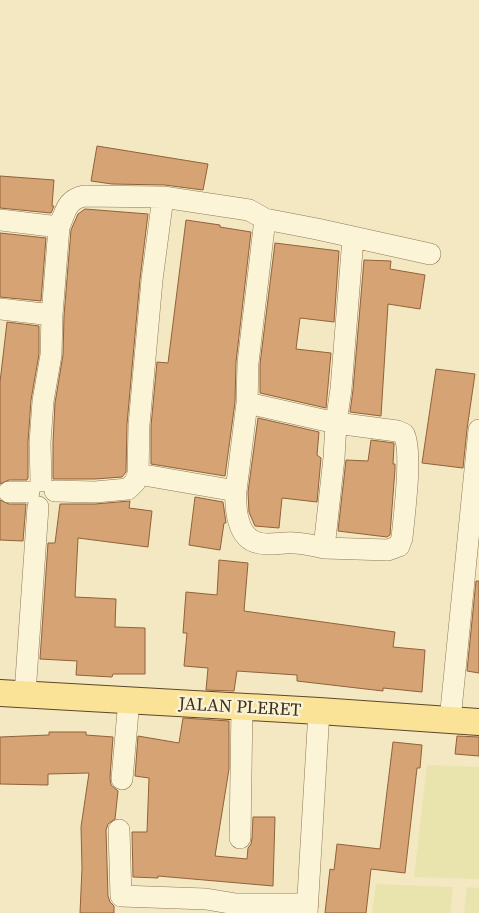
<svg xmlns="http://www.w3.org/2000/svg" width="479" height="913" viewBox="0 0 479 913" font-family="'Source Serif 4',serif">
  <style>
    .farmland { fill: #e9e4ae }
    .building { fill: #d5a374; stroke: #91623a }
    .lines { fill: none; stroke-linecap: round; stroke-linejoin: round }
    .minor-casing { stroke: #8f7957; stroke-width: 22 }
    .major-casing { stroke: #5d462b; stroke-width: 28 }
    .minor { stroke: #fcf4d7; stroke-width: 21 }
    .major { stroke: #fae296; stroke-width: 26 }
    .labels { text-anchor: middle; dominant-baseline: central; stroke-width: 5; stroke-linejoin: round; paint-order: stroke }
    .street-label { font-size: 18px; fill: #3d2f1d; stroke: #f9f1d3 }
  </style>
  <rect width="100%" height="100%" fill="#f3e8c2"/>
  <!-- farmland -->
  <path class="farmland" d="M427 765 479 767V879L414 877Z
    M376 884 453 887 450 913H372Z
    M467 887 479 888V913H464Z"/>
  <!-- building -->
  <path class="building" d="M97 146 208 164 203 190 165 185 112 184 91 181Z
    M0 176 54 180 52 206H54L51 213 0 208Z
    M85 209 148 214 140 279 127 424 126 472 122 477 95 479H53V443L55 403 63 355 64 316 71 230 78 214Z
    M186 220 220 225V227L251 232 236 362 235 402 225 476 151 464V426L157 362 168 363Z
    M0 233 46 238 41 301 0 297Z
    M275 243 339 251 334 322 300 318 296 349 331 353 326 408 260 393V364Z
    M364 260 391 261 390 269 425 275 420 309 388 304 381 416 350 412 353 390Z
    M7 322 39 326V354L31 400 28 442V478L27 480H9L0 484V382Z
    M436 369 475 374 467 429 463 468 422 463Z
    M258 418 319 432 317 455 321 458 317 502 282 498 279 528 255 526 249 512 248 492Z
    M371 440 394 443V445L393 464H395V469L390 535 387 537 338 531 346 460 368 461Z
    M195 497 223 502 226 523H224L220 550 189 545Z
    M0 500 9 504H26L23 541 0 540Z
    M130 501 129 508 152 511 148 547 78 538 75 597 116 599 115 627 145 628V674H113L112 677 76 675 77 661 40 659 48 543H55L60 504H95Z
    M219 560 248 563 244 611 395 632 393 647 425 650 422 692 383 688V691L297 681V675L237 671 234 691 206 690 208 668 184 666 187 633H183L186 592 217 595Z
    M476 581H479V673L467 671Z
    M183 718 229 721V769L215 856 247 859 248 848 251 844 252 838 253 817H275L273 886 158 876V878L133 877 132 832H147L149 778 135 776 138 736 179 743Z
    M49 732H86V735L113 737 110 778 111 785 118 791 115 819 108 824 106 830 108 896 110 902 114 906V913H80L82 868 81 827 89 773 48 774V785L0 784V737L49 735Z
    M457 736 479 737V756L455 754Z
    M393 742 422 745 420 768H417L405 873 371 869 366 913H325L330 869 334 870 337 844 380 849Z"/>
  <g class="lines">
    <!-- minor casing -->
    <g class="minor-casing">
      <path id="minor" d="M265 219 317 229 430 254
        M0 220 59 227 52 315
        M0 309 52 315 51 355 43 401 40 443 41 481
        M247 403 336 423 397 431 404 434C413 453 404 515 402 538L399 546 388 550 324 548
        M138 474 236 491 247 403 248 363 265 219 249 210 163 197
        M55 491 95 492 128 489 135 482 138 474 139 425 152 280 163 197 84 196C66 200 66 211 59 227
        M236 491C235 508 237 539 259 543 270 546 282 542 294 543 304 543 314 546 324 548L334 458 336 423 341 389 353 238
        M9 492H29
        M25 694 38 507
        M450 720 479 430
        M122 779 129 700
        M119 830 121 896 206 899 236 904H308
        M240 838 242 707
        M307 913 319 711"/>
    </g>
    <!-- major casing -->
    <g class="major-casing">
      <path id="major" d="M0 693 319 711 479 722"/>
    </g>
    <!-- minor -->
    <use href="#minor" class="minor"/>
    <!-- major -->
    <use href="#major" class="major"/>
  </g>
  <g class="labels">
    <!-- street labels -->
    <g class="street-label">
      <text transform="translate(240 706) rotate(3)">JALAN PLERET</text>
    </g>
  </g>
</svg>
